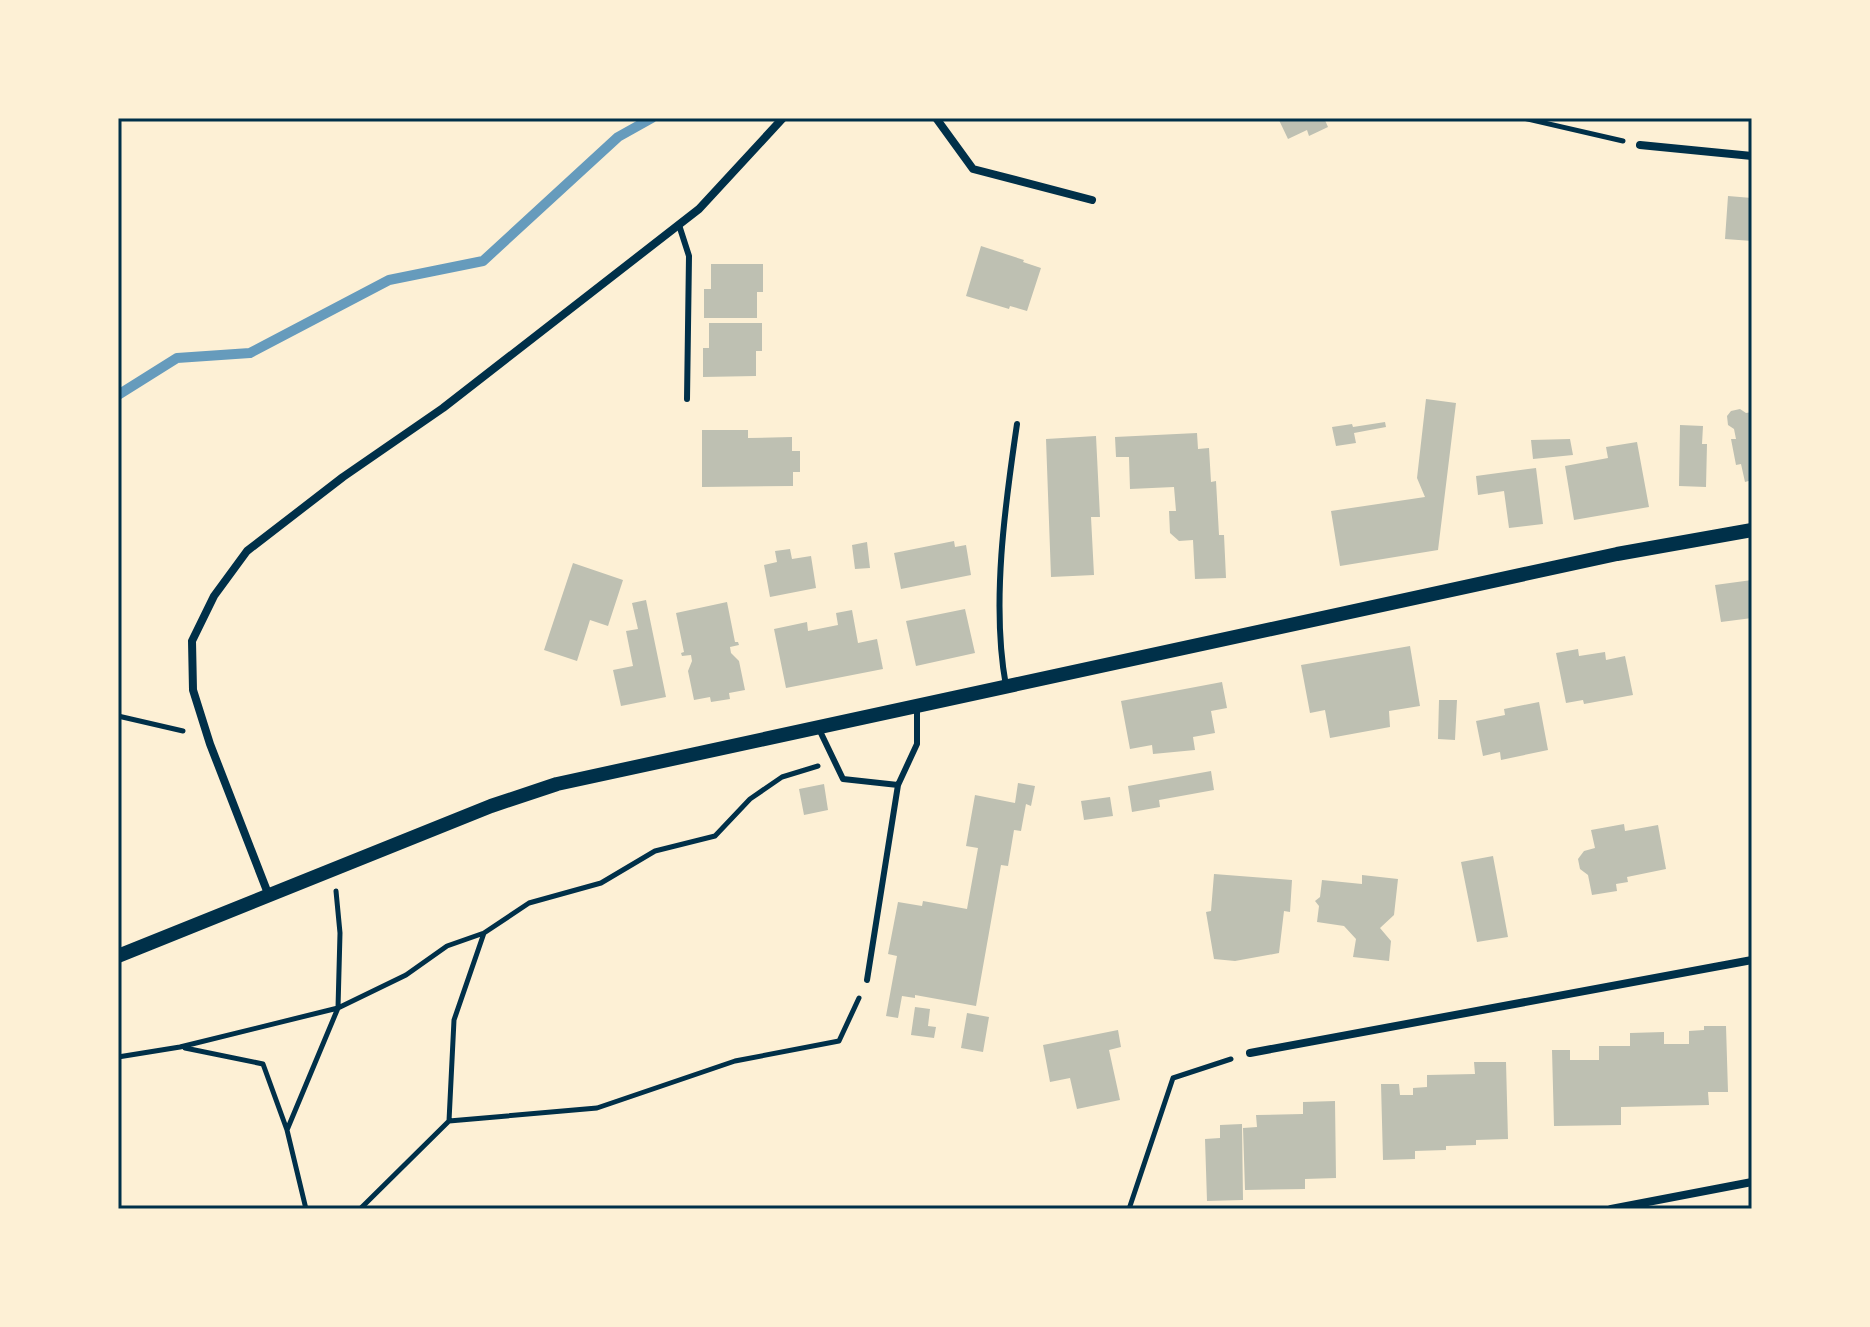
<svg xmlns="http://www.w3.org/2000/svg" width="1870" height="1327" viewBox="0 0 1870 1327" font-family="'Archivo Narrow',sans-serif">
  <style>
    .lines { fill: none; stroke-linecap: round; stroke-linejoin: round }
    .stream { stroke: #669bbc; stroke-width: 10 }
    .building { fill: #bec0b2 }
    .path { stroke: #003049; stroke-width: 5 }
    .service { stroke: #003049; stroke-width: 6 }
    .minor { stroke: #003049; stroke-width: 8 }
    .tertiary { stroke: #003049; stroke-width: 14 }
    .neatline { fill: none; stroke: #003049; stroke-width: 3 }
  </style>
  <rect width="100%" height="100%" fill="#fdf0d5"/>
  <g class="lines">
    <!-- stream -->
    <path class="stream" d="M118 395 177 358 250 353 389 280 483 261 618 137 652 118"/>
  </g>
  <!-- building -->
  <path class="building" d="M1278 118H1324L1328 127 1309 136 1307 130 1288 139Z
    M1728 196 1752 198V241L1725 239Z
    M981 246 1024 260 1023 262 1041 268 1027 311 1010 306 1009 309 966 296Z
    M711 264H763V292H757V318H704V289H711Z
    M709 323H762V351H756V376L703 377V348H709Z
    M1426 399 1456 403 1438 550 1340 566 1331 511 1425 497 1417 478Z
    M1740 409 1746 413 1752 412V480L1745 482 1741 464 1736 465 1731 439H1736L1734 429 1728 425 1727 416 1731 411Z
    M1385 422 1386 427 1354 433 1356 443 1336 446 1332 427 1352 424 1353 427Z
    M1680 425 1703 426 1702 444H1707L1706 487 1679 486Z
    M702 430H748V438L792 437V451H800V472H793V486L702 487Z
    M1197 433 1198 449 1209 448 1211 482 1216 481 1219 535H1224L1226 578 1195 579 1193 540 1179 541 1170 533 1169 511H1176L1174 487 1130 489 1129 457H1116L1115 437Z
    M1096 436 1100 517H1091L1094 575 1051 577 1046 439Z
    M1570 439 1573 455 1533 459 1531 440Z
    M1637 442 1649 507 1574 520 1565 466 1608 458 1606 447Z
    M1536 468 1543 524 1509 528 1504 491 1478 495 1476 476Z
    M954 541 955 547 966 545 971 575 901 589 894 553Z
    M867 542 870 568 855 569 852 545Z
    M790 549 792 559 811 556 816 588 770 597 764 565 777 562 775 551Z
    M573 563 623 580 608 626 590 620 577 661 544 650Z
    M1752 580V618L1721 622 1715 585Z
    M646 600 666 697 621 706 613 670 633 666 626 631 638 629 632 603Z
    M727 602 735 642H738L739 645 730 647 731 653 739 661 745 690 729 693 730 699 711 702 710 697 694 700 688 671 692 661 691 655 682 656 681 653 684 652 676 613Z
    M965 609 975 653 916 666 906 621Z
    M852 610 858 643 877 639 883 669 786 688 774 629 807 622 808 631 838 625 836 613Z
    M1410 646 1420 706 1389 711 1390 727 1330 738 1325 710 1310 713 1301 665Z
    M1578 649 1579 656 1605 652 1606 660 1625 656 1633 695 1584 704 1583 700 1566 703 1556 653Z
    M1222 682 1227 708 1211 711 1215 733 1193 737 1195 750 1153 754 1152 745 1130 749 1121 701Z
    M1439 700H1457L1455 740 1438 739Z
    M1539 702 1548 750 1501 760 1500 752 1483 756 1476 721 1505 715 1504 709Z
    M1211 771 1214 790 1159 800 1160 807 1132 812 1128 786Z
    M1018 783 1035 786 1031 806 1026 804 1021 831 1014 830 1008 866 1001 865 976 1006 915 995V998L902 996 898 1018 886 1016 897 956 888 954 898 902 922 906 923 901 967 909 978 848 966 846 975 795 1015 803Z
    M824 784 828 810 804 815 799 789Z
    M1110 797 1113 816 1084 820 1081 801Z
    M1624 824 1625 831 1658 825 1666 869 1627 877 1628 882 1616 884 1617 891 1592 895 1588 875 1580 869 1578 859 1584 851 1595 848 1591 830Z
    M1493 856 1508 937 1477 942 1461 862Z
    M1214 874 1292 880 1290 912 1284 911 1279 953 1235 961 1214 959 1206 912 1211 911Z
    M1362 875 1398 879 1394 915 1380 928 1391 941 1389 961 1353 957 1356 939 1344 926 1317 922 1319 906 1315 901 1320 897 1322 880 1362 884Z
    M915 1007 930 1009 928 1026 936 1027 934 1038 911 1035Z
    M967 1013 989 1017 983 1052 961 1048Z
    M1704 1026H1726L1728 1092H1708L1709 1105 1621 1107V1125L1554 1126 1552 1050H1570V1060H1599V1046H1630V1033L1664 1032V1044H1689V1031L1704 1030Z
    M1118 1030 1121 1047 1109 1050 1120 1100 1077 1109 1070 1078 1050 1082 1043 1045Z
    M1474 1062H1506L1508 1139 1476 1140V1145L1446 1146V1150L1415 1151V1159L1383 1160 1381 1084H1399L1400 1095H1413V1088L1427 1087V1075L1475 1074Z
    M1335 1101 1336 1178 1305 1179V1189L1245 1190 1243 1128 1257 1127 1256 1115 1303 1114V1102Z
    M1242 1124 1243 1200 1207 1201 1205 1139 1220 1138V1125Z"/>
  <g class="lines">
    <!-- path -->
    <path class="path" d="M1523 118 1623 141
      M118 716 183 731
      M185 1048 263 1064 287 1130
      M118 1057 180 1047 338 1008 406 975 447 946 484 933 529 903 601 883 655 851 715 836 750 799 782 777 818 766
      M449 1121 597 1108 735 1061 839 1041 859 998
      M306 1209 287 1130 338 1008 340 933 336 891
      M360 1209 449 1121 454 1020 484 933
      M1129 1209 1173 1078 1231 1059"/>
    <!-- service -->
    <path class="service" d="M679 225 689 256 687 399
      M1006 686C991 605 1005 505 1017 424
      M818 727 843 779 898 785
      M867 980 898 785 917 744V707"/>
    <!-- minor -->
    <path class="minor" d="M936 118 973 169 1092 200
      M1640 145 1752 156
      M269 896 210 744 193 690 192 641 214 596 247 551 343 477 443 408 699 209 783 118
      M1250 1053 1752 960
      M1611 1209 1752 1182"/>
    <!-- tertiary -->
    <path class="tertiary" d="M118 956 491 806 557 784 1617 554 1752 530"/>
  </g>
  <!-- border -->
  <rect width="1870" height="1327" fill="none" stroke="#fdf0d5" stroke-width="240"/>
  <rect x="120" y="120" width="1630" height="1087" class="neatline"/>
</svg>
